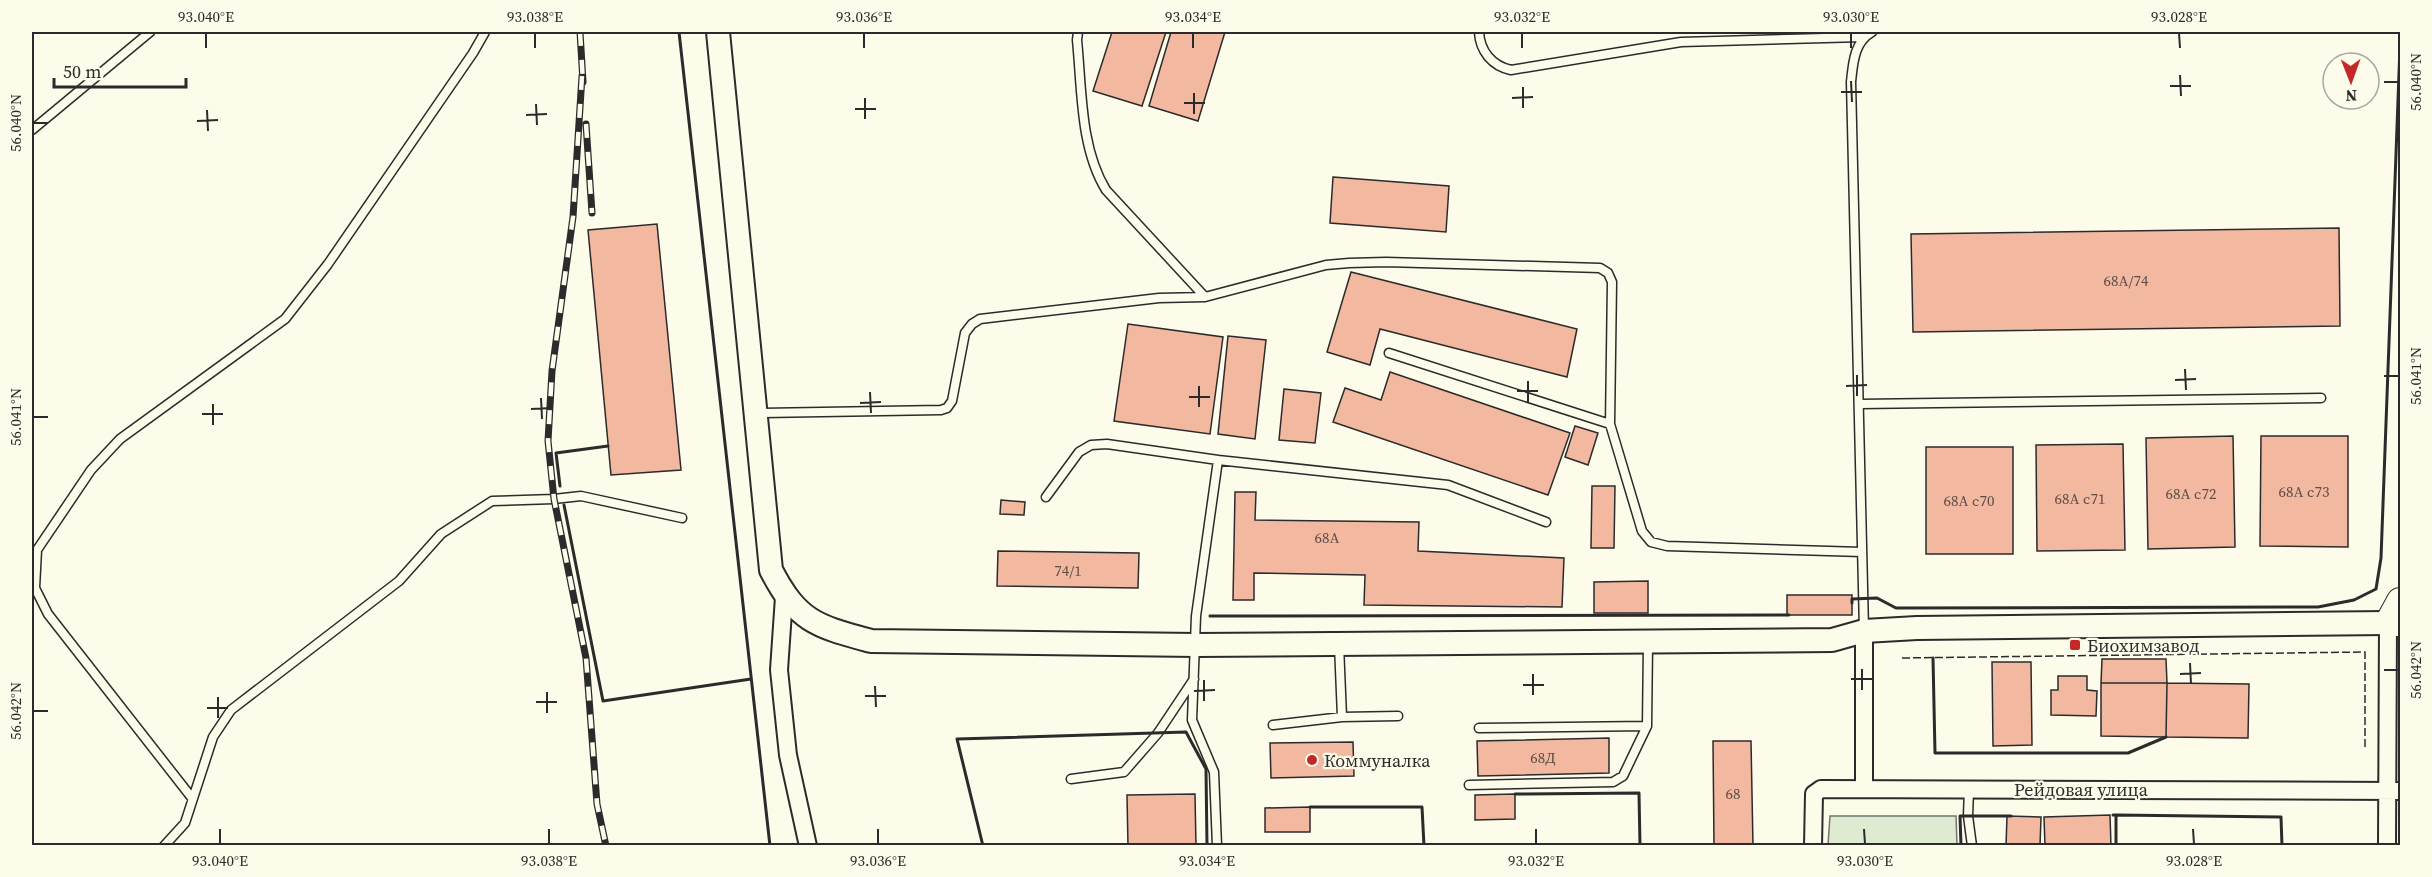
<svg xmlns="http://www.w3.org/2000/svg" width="2432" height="877" viewBox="0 0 2432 877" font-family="'Source Serif 4',serif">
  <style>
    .green { fill: #deebd1; stroke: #74746e; stroke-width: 1.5 }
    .building { fill: #f2b8a0; stroke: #2b2b2b; stroke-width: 1.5 }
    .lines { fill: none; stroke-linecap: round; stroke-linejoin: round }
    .lane-casing { stroke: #2b2b2b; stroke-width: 11 }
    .street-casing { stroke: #2b2b2b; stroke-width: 20 }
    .secondary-casing { stroke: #2b2b2b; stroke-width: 26 }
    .primary-casing { stroke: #2b2b2b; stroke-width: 28 }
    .lane { stroke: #fdfbea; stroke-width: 8 }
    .street { stroke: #fdfbea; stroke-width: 16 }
    .secondary { stroke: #fdfbea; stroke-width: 22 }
    .primary { stroke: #fdfbea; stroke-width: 26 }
    .rail-casing { stroke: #2b2b2b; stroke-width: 7 }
    .rail { stroke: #fdfbea; stroke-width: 4.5; stroke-dasharray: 14; stroke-linecap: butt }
    .fence { stroke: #2b2b2b; stroke-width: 1.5; stroke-dasharray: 8 3; stroke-linecap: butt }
    .wall { stroke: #2b2b2b; stroke-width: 3 }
    .ticks { fill: none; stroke: #2b2b2b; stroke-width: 2 }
    .poi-dot { fill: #c62828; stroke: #fdfbea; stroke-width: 2 }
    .labels { text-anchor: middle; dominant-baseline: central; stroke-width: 4.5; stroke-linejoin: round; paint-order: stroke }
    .number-label { font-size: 15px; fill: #5d4e48 }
    .poi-label { font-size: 18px; fill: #2b2b2b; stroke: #fdfbea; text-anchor: start }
    .street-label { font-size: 18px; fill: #2b2b2b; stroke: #fdfbea }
    .neatline { fill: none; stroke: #2b2b2b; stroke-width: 2 }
    .ticks-label { font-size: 15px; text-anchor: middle; fill: #2b2b2b }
  </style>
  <rect width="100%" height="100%" fill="#fdfbea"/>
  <!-- green -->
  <path class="green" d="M1830 816H1956L1957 845H1828Z"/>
  <!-- building -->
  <path class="building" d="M1112 32H1166L1142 106 1093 91Z
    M1171 32H1225L1198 121 1149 106Z
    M1333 177 1449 186 1446 232 1330 223Z
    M657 224 681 470 611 475 588 230Z
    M2339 228 2340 326 1913 332 1911 234Z
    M1351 272 1577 329 1567 377 1380 329 1370 365 1327 352Z
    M1128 324 1223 337 1210 434 1114 421Z
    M1228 336 1266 340 1255 439 1218 434Z
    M1390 372 1570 433 1548 495 1333 422 1345 388 1381 400Z
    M1284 389 1321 393 1315 443 1279 440Z
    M1575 426 1598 433 1588 465 1565 457Z
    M2233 436 2235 547 2148 549 2146 438Z
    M2261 436H2348V547L2260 546Z
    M2123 444 2125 550 2037 551 2036 445Z
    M1926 447H2013V554H1926Z
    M1592 486H1615L1614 548H1591Z
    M1235 492H1256L1255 520 1419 522 1418 551 1564 558 1562 607 1364 605 1365 575 1254 573V600H1233Z
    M1001 500 1025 502 1024 515 1000 514Z
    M998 551 1139 553 1138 588 997 586Z
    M1648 581V613H1594V582Z
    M1787 595H1852V615H1787Z
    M2102 659H2166L2167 683H2101Z
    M1992 662H2031L2032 745 1993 746Z
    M2058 676H2087V690L2097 691 2096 716 2051 715V690H2058Z
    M2101 683H2167L2166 737 2101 736Z
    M2167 683 2249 684 2248 738 2166 737Z
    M1609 738V773L1478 776 1477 741Z
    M1713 741H1751L1753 846H1714Z
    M1353 742 1354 776 1271 778 1270 743Z
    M1195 794 1196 846H1128L1127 795Z
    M1515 794V819L1475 820V795Z
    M1310 807V832H1265V808Z
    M2110 815 2111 846H2045L2044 817Z
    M2007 816 2041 817 2040 846H2006Z"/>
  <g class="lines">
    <!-- lane casing -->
    <g class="lane-casing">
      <path id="lane" d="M1078 32 1077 40C1082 89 1080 148 1106 190L1205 297 1326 265 1349 263 1386 262 1600 268 1608 273 1612 282 1610 424 1642 531 1651 542 1667 546 1862 552
        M1479 32C1480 51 1492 66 1511 70L1681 42 1862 37
        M32 130 150 32
        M1389 353 1610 424
        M1859 404 2321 398
        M757 413 941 410 947 408 952 401 965 333 972 324 980 319 1159 298 1205 297
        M1046 497 1079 452 1091 445 1107 444 1218 460
        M1864 630 1851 82C1853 63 1854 42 1872 32
        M1339 645 1342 717
        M1273 725 1342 717 1398 716
        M1479 728 1647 726
        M1071 779 1124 772 1158 733 1194 679
        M1469 785 1613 782 1623 776 1647 726 1648 644
        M1969 789 1968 816 1972 846
        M192 798 48 614 35 588 37 550 91 470 120 439 285 319 328 264 473 53 485 32
        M164 846 185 823 213 737 231 710 399 581 441 534 492 501 554 499 581 496 682 518
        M1217 846 1214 772 1192 720 1196 616 1218 460 1448 485 1546 522"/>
    </g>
    <!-- street casing -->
    <g class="street-casing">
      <path id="street" d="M784 597 779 670 788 755 808 846
        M1864 789V631
        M1813 846 1814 794 1821 789 2400 791
        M2387 846 2388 623"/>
    </g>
    <!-- secondary casing -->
    <g class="secondary-casing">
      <path id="secondary" d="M718 32 771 570C798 622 816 626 871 641L1196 645 1832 640 1864 631 1917 628 2388 623"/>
    </g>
    <!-- primary casing -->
    <g class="primary-casing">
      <path id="primary" d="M2400 601 2388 623H2400"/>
    </g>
    <!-- lane -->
    <use href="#lane" class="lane"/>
    <!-- street -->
    <use href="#street" class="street"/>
    <!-- secondary -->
    <use href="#secondary" class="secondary"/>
    <!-- primary -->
    <use href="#primary" class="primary"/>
    <!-- rail casing -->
    <g class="rail-casing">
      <path id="rail" d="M580 32 583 82
        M582 76 573 217 552 371 548 441 554 499 586 658 597 804 606 846
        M586 124 592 213"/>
    </g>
    <!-- rail -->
    <use href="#rail" class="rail"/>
    <!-- fence -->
    <path class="fence" d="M1902 658 2365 652V747"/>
    <!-- wall -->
    <path class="wall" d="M679 32 770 846
      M560 486 556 453 608 446
      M564 505 603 701 751 679
      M1852 603V599L1877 598 1896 608 2318 607 2354 600 2376 589 2381 558 2400 46
      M1210 616 1789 615
      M1933 658 1935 753H2128L2166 737
      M1515 794 1639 793 1640 846
      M1310 807H1422L1424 846
      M2113 815H2116V846
      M2116 815 2281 817 2282 846
      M983 846 957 739 1186 732 1206 769 1207 846
      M1961 846 1960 816H2011"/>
  </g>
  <!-- ticks -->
  <path class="ticks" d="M206 33V48M535 33V48M864 33V48M1193 33V48M1522 33V48M1851 33V48M2179 33 2180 48M2180 75 2181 96M1851 81 1852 102M2384 82H2399M2170 86H2191M1523 87V108M1841 92H1862M1194 93V114M865 98V119M1512 98 1533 97M1184 103H1205M536 104 537 125M855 109H876M207 110 208 131M526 115 547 114M197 121 218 120M33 123H48M2185 369 2186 390M1857 375V396M2384 376H2399M2175 380 2196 379M1528 381V402M1199 386V407M1846 386 1867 385M1517 391H1538M870 392 871 413M1189 397H1210M541 398 542 419M860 403 881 402M213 404V425M531 409 552 408M202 414H223M33 417H48M2190 663 2191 684M1862 669V690M2384 670H2399M1533 674V695M2180 674 2201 673M1851 679H1872M1204 680V701M1523 685H1544M875 686 876 707M1194 691 1215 690M547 692V713M865 696H886M218 697V718M536 702H557M207 708H228M33 711H48M220 829V844M549 829V844M878 829V844M1207 829V844M1536 829V844M1864 829 1865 844M2193 829 2194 844"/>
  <!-- markers -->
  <g class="poi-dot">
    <rect x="2069" y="639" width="12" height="12" rx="3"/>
    <circle cx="1312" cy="760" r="6"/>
  </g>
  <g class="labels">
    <!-- number labels -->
    <g class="number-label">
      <text x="2126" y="280">68А/74</text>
      <text x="2304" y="491">68А с73</text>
      <text x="2191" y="493">68А с72</text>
      <text x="2080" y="498">68А с71</text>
      <text x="1969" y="500">68А с70</text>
      <text x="1327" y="537">68А</text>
      <text x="1068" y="570">74/1</text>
      <text x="1543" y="757">68Д</text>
      <text x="1733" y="793">68</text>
    </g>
    <!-- poi labels -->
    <g class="poi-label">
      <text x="2087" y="645">Биохимзавод</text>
      <text x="1324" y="760">Коммуналка</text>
    </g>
    <!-- street labels -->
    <g class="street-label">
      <text x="2081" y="789">Рейдовая улица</text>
    </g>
  </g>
  <!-- border -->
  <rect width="2432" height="877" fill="none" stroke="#fdfbea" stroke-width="66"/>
  <!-- north arrow -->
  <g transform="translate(2351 81) rotate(179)"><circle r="28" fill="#fdfbea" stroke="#a9a89e" stroke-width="1.5"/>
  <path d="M0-4.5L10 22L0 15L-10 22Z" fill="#c62828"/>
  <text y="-9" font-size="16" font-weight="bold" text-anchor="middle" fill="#2b2b2b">N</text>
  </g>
  <!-- scale -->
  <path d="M54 78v9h132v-9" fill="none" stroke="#2b2b2b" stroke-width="3"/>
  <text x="63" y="78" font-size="18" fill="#2b2b2b" stroke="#fdfbea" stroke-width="4.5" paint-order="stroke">50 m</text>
  <rect x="33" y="33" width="2366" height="811" class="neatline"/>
  <g class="ticks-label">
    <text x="206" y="22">93.040°E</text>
    <text x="535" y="22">93.038°E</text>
    <text x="864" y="22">93.036°E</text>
    <text x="1193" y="22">93.034°E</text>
    <text x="1522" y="22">93.032°E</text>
    <text x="1851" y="22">93.030°E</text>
    <text x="2179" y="22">93.028°E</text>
    <text transform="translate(2416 82) rotate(-90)" y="5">56.040°N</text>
    <text transform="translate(16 123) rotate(-90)" y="5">56.040°N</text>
    <text transform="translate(2416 376) rotate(-90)" y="5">56.041°N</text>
    <text transform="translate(16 417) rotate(-90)" y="5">56.041°N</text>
    <text transform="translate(2416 670) rotate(-90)" y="5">56.042°N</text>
    <text transform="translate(16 711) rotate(-90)" y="5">56.042°N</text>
    <text x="220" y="866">93.040°E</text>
    <text x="549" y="866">93.038°E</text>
    <text x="878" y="866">93.036°E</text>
    <text x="1207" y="866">93.034°E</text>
    <text x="1536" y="866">93.032°E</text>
    <text x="1865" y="866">93.030°E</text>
    <text x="2194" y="866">93.028°E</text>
  </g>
</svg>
